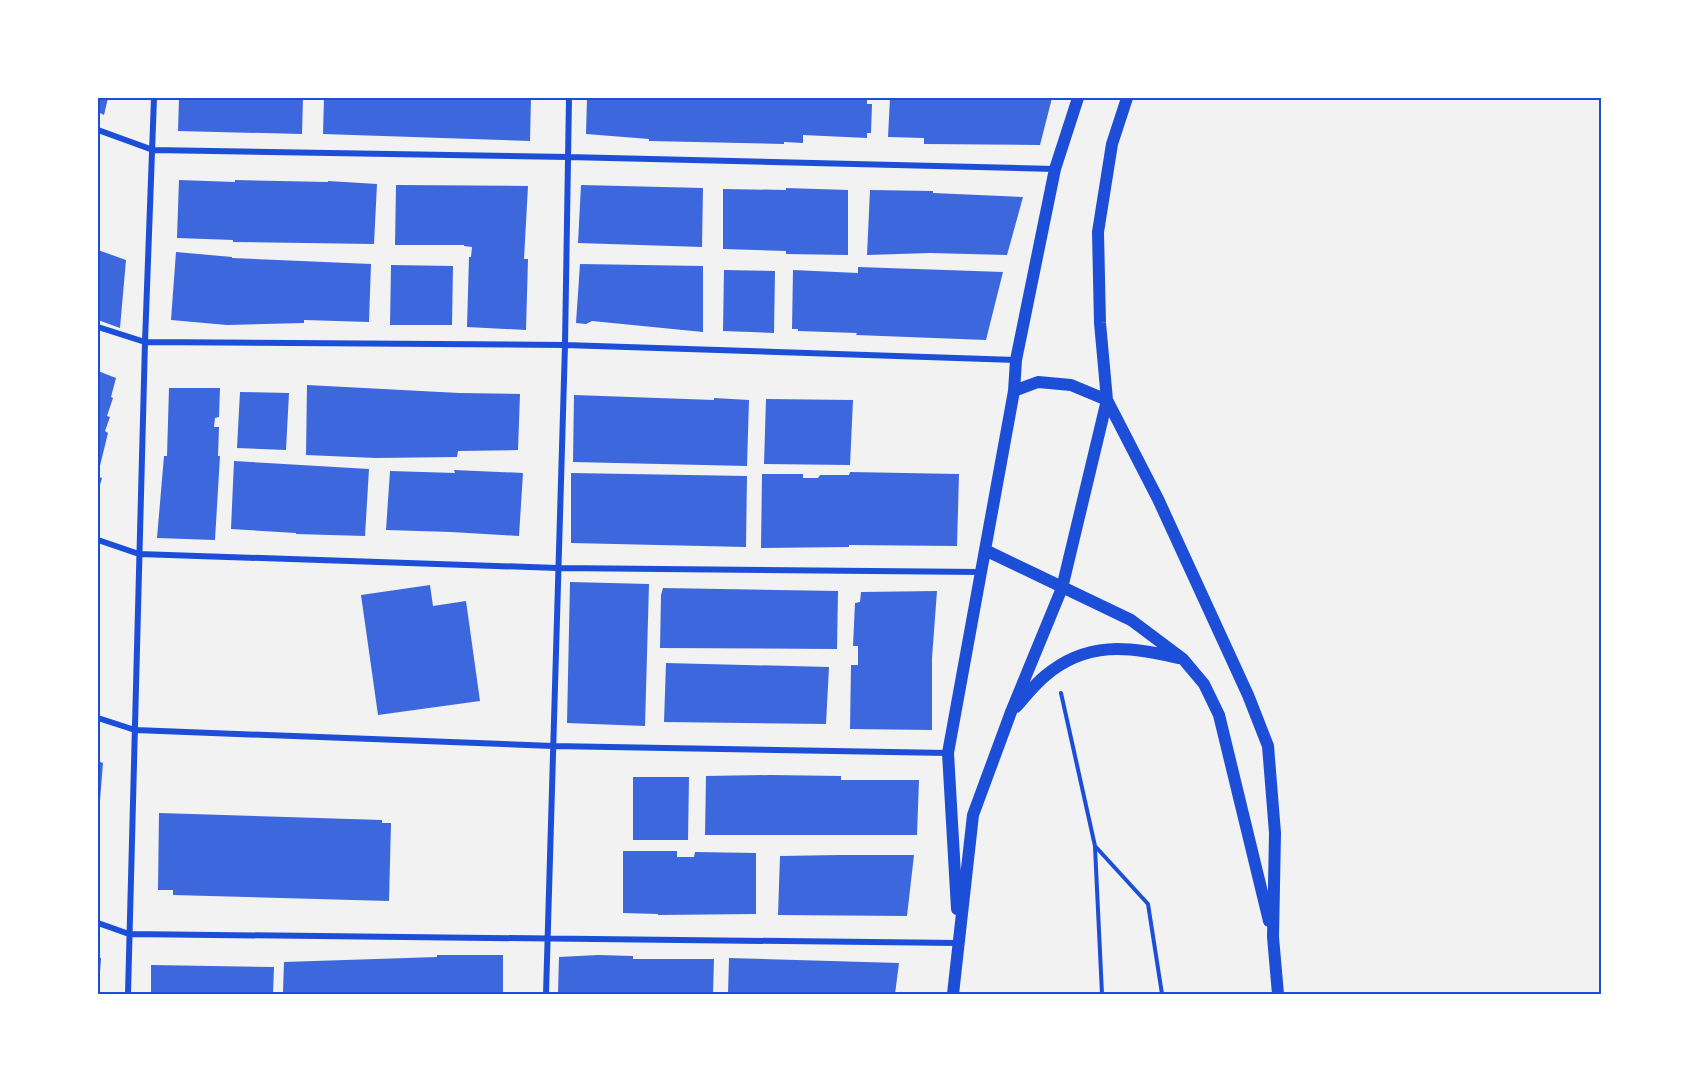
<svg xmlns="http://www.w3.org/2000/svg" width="1699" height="1092" viewBox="0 0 1699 1092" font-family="'Sofia Sans Condensed',sans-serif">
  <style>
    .building { fill: #3d67dc }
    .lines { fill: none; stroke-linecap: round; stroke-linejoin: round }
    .path { stroke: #1d4ed8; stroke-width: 4 }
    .minor { stroke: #1d4ed8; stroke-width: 6 }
    .secondary { stroke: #1d4ed8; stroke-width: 12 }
    .neatline { fill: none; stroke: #1d4ed8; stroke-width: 2 }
  </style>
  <rect width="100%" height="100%" fill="#f2f2f2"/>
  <!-- building -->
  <path class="building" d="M98 98H108L104 115 98 112Z
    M179 98H303L302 134 178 131Z
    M324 98H531L530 141 323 134Z
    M587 98H867V104H872L871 133H867V138L803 135V143L784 142V144L649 141V139L586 134Z
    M890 98H1052L1040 145 924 144V138L888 137Z
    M179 180 235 182V180L328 182V181L377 184 374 244 233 242V240L177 238Z
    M396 185 528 186 524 259H528L526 330 467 327 469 257H471L472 247 464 246V245H395Z
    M581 185 703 188 702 247 578 243Z
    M786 188 848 190V255L786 254V251L723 249V189L786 190Z
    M870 190 933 191V193L1023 197 1007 255 930 253 867 255Z
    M98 250 126 260 120 328 98 320Z
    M176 252 232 257V258L371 264 369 322 304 320V323L227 325 171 320Z
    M580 264 703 266V332L592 321 586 324 576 323Z
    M391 265 453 266 452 325H390Z
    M858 267 1003 272 986 340 856 335 857 333 798 331V329H792L793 270 858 273Z
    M724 270 775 271 774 333 723 331Z
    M98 371 116 378 111 397 113 398 107 416 110 417 105 431 108 433 98 474Z
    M307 385 459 393 520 394 518 450 458 451 457 457 376 458 306 455Z
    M169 388H220L219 417 215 418 214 427H219L218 456H220L215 540 157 538 164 456H167Z
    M240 392 289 393 286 450 237 448Z
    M574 395 714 400V398L749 400 747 466 573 462Z
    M766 399 853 400 850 465 764 464Z
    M234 461 369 469 365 536 296 534V533L231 529Z
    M454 470 523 473 519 536 451 532 386 530 390 471 455 473Z
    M850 472 959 474 957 546 849 545V547L761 548 762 474H803V478H818L820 475H849Z
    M571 473 747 476 746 547 571 543Z
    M98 477 102 478 98 492Z
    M570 582 649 584 645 726 567 723Z
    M430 585 433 606 466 601 480 701 378 715 361 595Z
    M663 588 838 591 837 649 660 648 661 595Z
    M937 591 932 658V730L850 729 851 665H858V646H853L855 603 860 602 861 592Z
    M666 663 829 667 826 724 664 722Z
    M98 761 103 763 99 813H98Z
    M770 775 841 776V780H919L917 835H705L706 776Z
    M633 777H689L688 840H633Z
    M159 813 382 820V823H391L389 901 173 895V890H158Z
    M623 851H677V857H694L695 852 756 853V914L658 915V914L623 913Z
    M840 855H914L907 916 778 915 780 856Z
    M437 955H503V994H278V993L283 992 284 962 437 957Z
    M598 955 633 956V959H714L713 994H558L559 957Z
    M98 957 101 958 99 986H98Z
    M729 958 899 963 895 994H728Z
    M151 965 274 967 273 994H151Z"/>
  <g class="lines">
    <!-- path -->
    <path class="path" d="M1061 693 1095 846 1148 904 1162 994
      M1095 847 1102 994"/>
    <!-- minor -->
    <path class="minor" d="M98 130 153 150 568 157 1055 169
      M98 327 145 342 565 345 1016 360
      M98 540 139 554 558 568 980 572
      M98 718 135 730 553 746 948 753
      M98 923 129 934 958 943
      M128 994 145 342 154 98
      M546 994 565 345 569 98"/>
    <!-- secondary -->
    <path class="secondary" d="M1014 391 1038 382 1071 385 1107 400 1158 499 1248 695 1268 746 1275 833 1273 937 1278 994
      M985 550 1131 620 1183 659 1204 684 1219 715 1269 921
      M1016 707C1025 697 1034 685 1045 676 1086 641 1129 646 1178 658
      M957 909 948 753 1014 391 1016 360 1055 169 1078 98
      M953 994 973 815 1011 712 1062 588 1107 400 1100 323 1098 232 1112 144 1127 98"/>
  </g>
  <!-- border -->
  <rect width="1699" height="1092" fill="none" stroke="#ffffff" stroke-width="198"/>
  <rect x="99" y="99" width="1501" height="894" class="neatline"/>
</svg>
